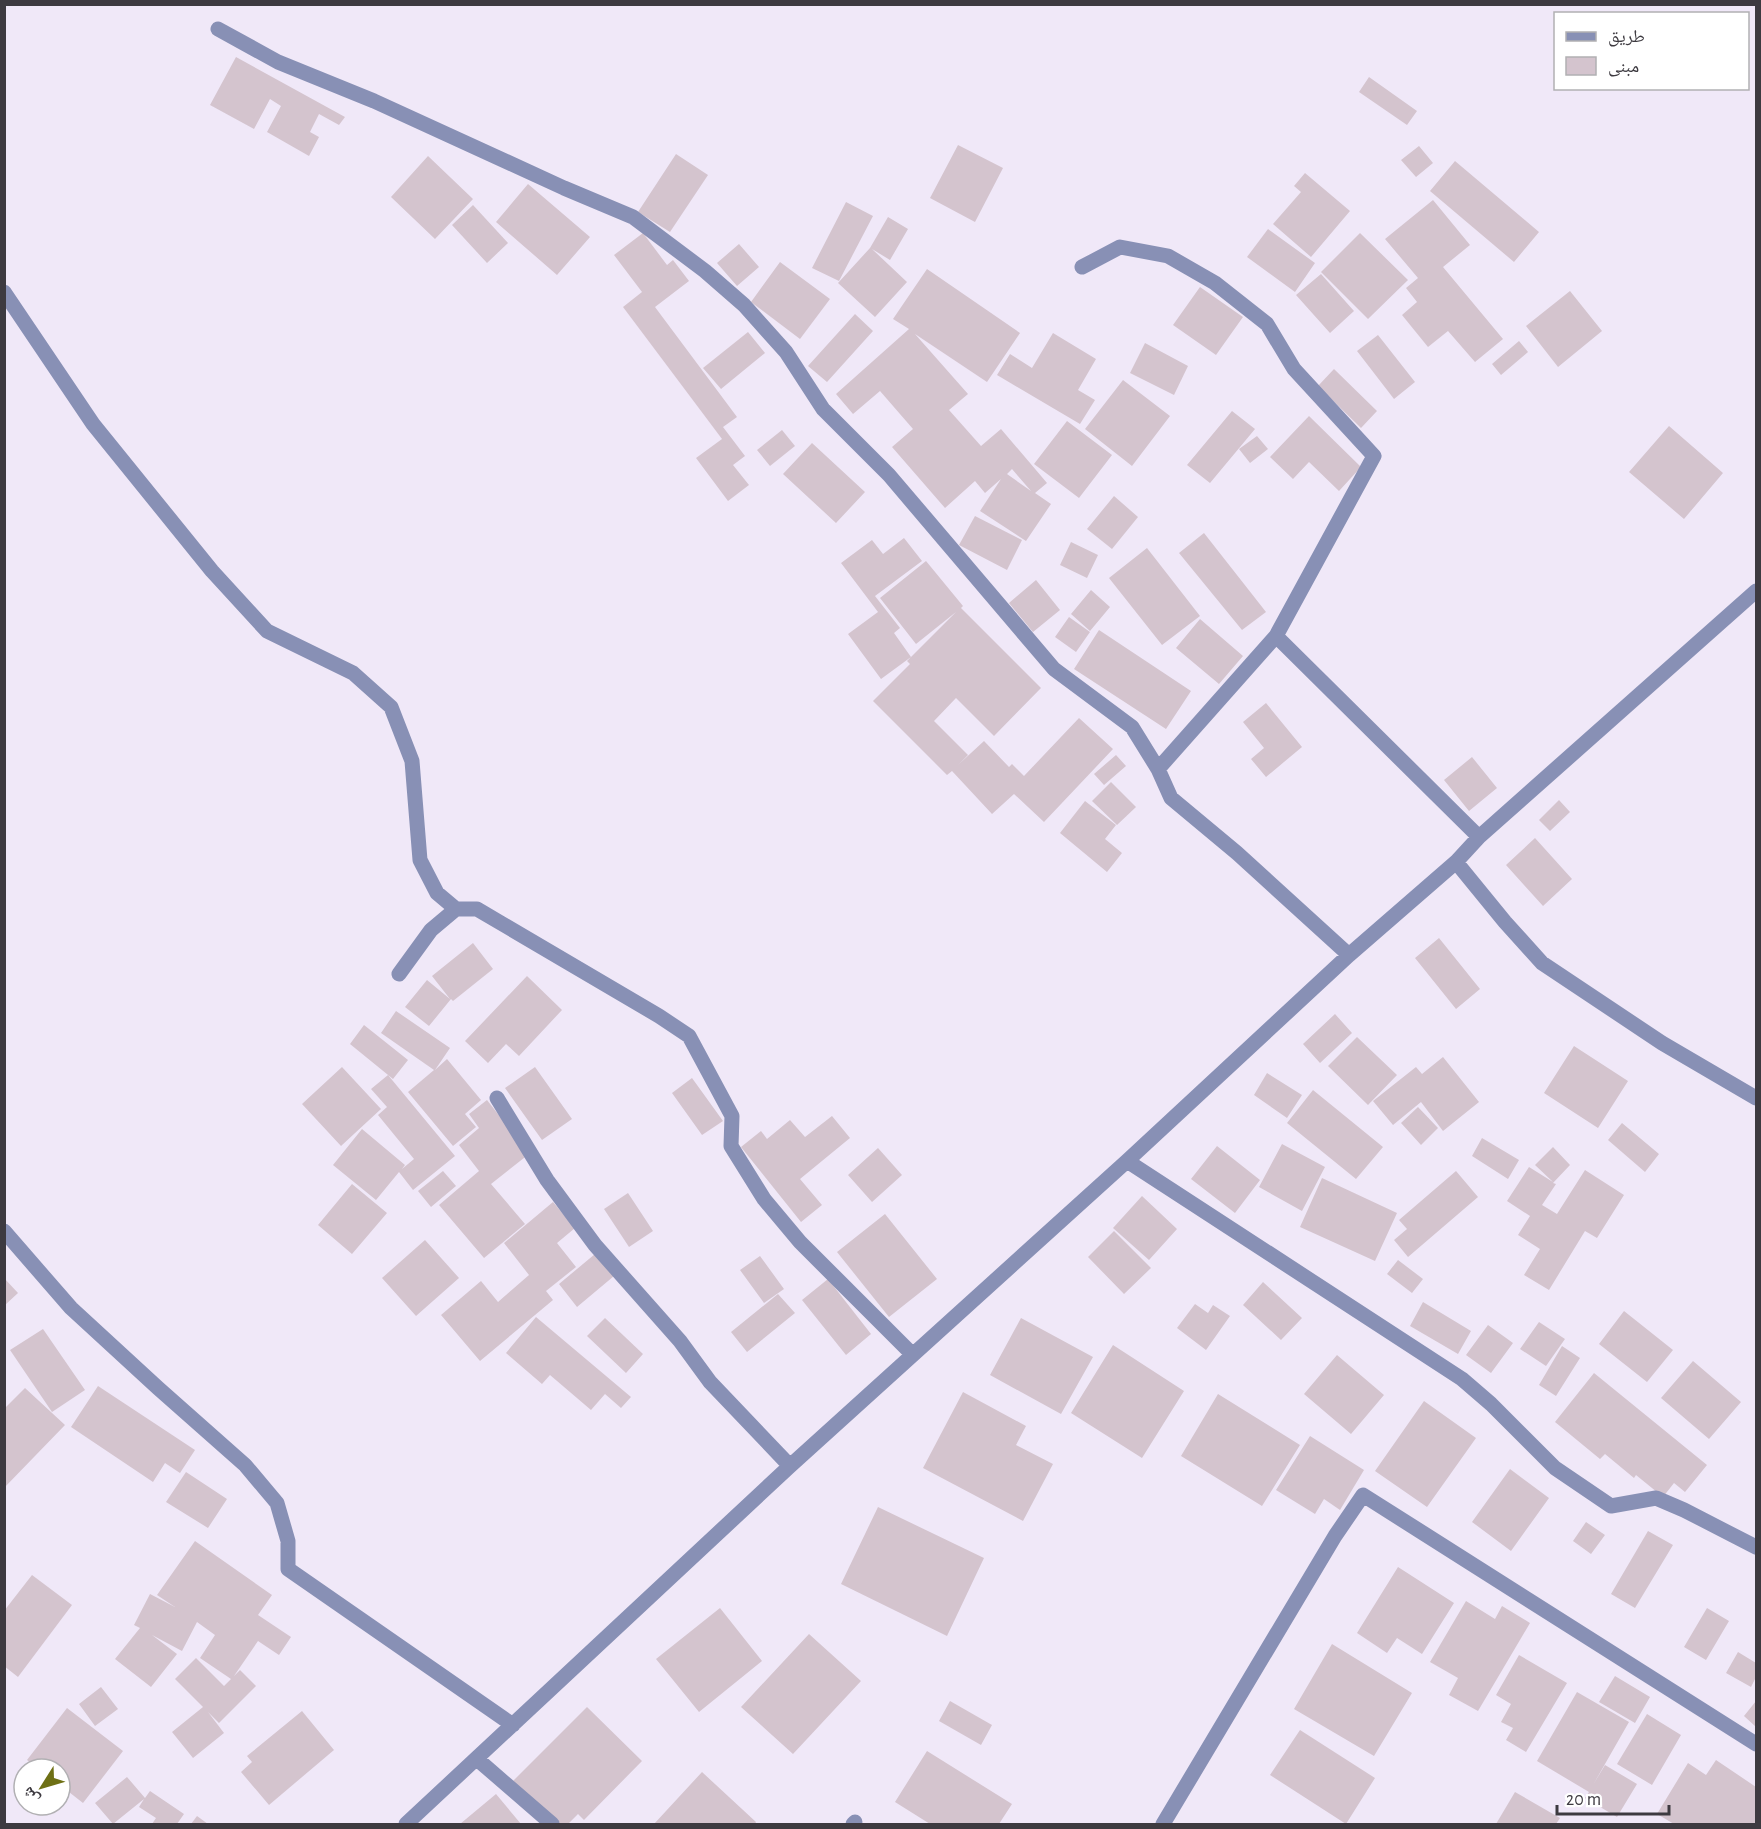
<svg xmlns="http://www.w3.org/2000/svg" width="1761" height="1829" viewBox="0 0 1761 1829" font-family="'Alegreya Sans','Noto Naskh Arabic',sans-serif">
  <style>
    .building { fill: #d4c4ce; fill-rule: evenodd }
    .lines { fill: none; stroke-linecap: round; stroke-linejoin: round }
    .minor { stroke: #8890b5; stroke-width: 15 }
  </style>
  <rect width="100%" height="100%" fill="#f0e8f8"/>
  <!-- building -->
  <path class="building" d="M236 57 345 117 339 125 319 114 310 132 319 137 309 156 267 132 281 106 270 99 254 129 210 105Z
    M1369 77 1417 111 1407 125 1359 92Z
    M958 145 1003 168 975 222 930 198Z
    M1419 146 1433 163 1416 177 1401 160Z
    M676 154 708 175 670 232 638 212Z
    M428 156 473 199 435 239 391 197Z
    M1455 161 1539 232 1514 262 1430 191Z
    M1305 173 1350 211 1311 257 1273 224 1301 192 1294 186Z
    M528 184 590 237 557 275 496 222Z
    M1433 200 1470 245 1443 267 1503 339 1475 362 1448 331 1428 347 1402 315 1417 302 1406 288 1418 278 1385 239Z
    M846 202 873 216 839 281 812 268Z
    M473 205 508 243 487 263 452 225Z
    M888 217 908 229 890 260 872 249 907 282 875 317 838 283 870 248Z
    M1268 229 1315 263 1295 292 1247 257Z
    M643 233 667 265 673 260 689 281 655 307 737 417 723 427 745 456 733 465 749 485 728 501 696 458 722 439 623 307 642 292 614 255Z
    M1360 233 1408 280 1368 319 1321 272Z
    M739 244 759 267 737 286 717 263Z
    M780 262 830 299 800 339 751 302Z
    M927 269 1020 333 987 382 915 334 968 394 949 410 981 446 1001 429 1047 483 1035 493 1051 504 1026 541 980 511 1001 479 985 493 975 481 945 508 892 447 913 429 880 391 853 414 836 394 909 329 893 319ZM1012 469 1031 491 1007 474Z
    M1321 274 1354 311 1330 333 1296 295Z
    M1200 287 1243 317 1216 355 1173 325Z
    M1570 291 1602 331 1558 367 1526 326Z
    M855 314 873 331 827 382 808 366Z
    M748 332 765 353 721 389 703 368Z
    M1053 333 1096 359 1078 390 1095 400 1080 424 997 375 1010 354 1032 368Z
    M1378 335 1415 382 1394 399 1357 351Z
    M1519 341 1528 352 1501 375 1492 364Z
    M1145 343 1188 366 1174 395 1130 373Z
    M1334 369 1377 411 1361 428 1318 386Z
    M1123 380 1170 416 1132 466 1085 429Z
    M1232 411 1255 429 1210 483 1187 465Z
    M1309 416 1361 467 1339 491 1309 462 1293 479 1270 457Z
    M1067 421 1112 455 1079 498 1034 464Z
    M1669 426 1723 473 1684 519 1629 472Z
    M782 430 795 446 770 466 757 450Z
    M1257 436 1268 449 1250 463 1239 449Z
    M812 443 865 492 836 523 783 474Z
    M1114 496 1138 517 1112 549 1087 529Z
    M975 516 1022 540 1007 570 959 545Z
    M1204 533 1266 612 1242 630 1179 553Z
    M904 538 922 561 875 596 900 628 894 633 911 657 881 679 848 634 878 612 841 563 872 540 883 554Z
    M1071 542 1098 555 1087 578 1060 565Z
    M1147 548 1200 616 1162 645 1109 578Z
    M926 561 963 606 961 608 1041 688 994 736 956 698 934 721 968 755 958 765 984 741 1009 767 1012 764 1024 776 1079 718 1113 749 1044 822 1014 794 992 814 952 771 947 775 873 701 910 664 907 661 956 612 916 644 880 598Z
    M1036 580 1060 610 1033 632 1009 603Z
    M1091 590 1110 607 1090 631 1071 614Z
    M1069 617 1090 632 1076 652 1055 637Z
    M1200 619 1243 656 1219 684 1176 648Z
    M1099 630 1191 691 1166 729 1074 669Z
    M1266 703 1302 747 1266 777 1251 759 1264 748 1243 722Z
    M1116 755 1126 766 1104 785 1094 774Z
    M1472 757 1497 788 1469 811 1444 780Z
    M1111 782 1136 807 1117 825 1092 801Z
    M1559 800 1570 812 1550 831 1539 820Z
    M1085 801 1116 825 1105 839 1122 853 1107 872 1060 833Z
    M1535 838 1572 879 1543 906 1506 865Z
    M1439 938 1480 989 1456 1009 1415 958Z
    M473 943 493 969 453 1001 451 999 429 1026 405 1007 427 980 450 999 432 976Z
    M527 976 562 1010 519 1056 506 1044 488 1063 465 1041Z
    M396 1011 450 1048 435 1070 447 1059 481 1100 465 1114 476 1127 453 1146 408 1092 434 1070 381 1033Z
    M1335 1014 1352 1033 1320 1063 1303 1044Z
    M364 1025 408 1060 393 1079 350 1044Z
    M1357 1037 1397 1075 1368 1105 1328 1066Z
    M1574 1046 1628 1081 1598 1128 1544 1093Z
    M1443 1057 1479 1102 1443 1131 1421 1102 1393 1125 1373 1101 1416 1067 1422 1074Z
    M342 1067 381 1109 341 1146 302 1104Z
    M535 1067 572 1119 542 1140 505 1088Z
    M1267 1073 1302 1095 1287 1118 1254 1095Z
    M388 1075 455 1156 413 1190 399 1172 376 1200 333 1165 362 1129 405 1165 402 1169 414 1159 378 1115 387 1107 371 1089Z
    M692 1078 723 1121 702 1135 672 1093Z
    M1313 1090 1383 1147 1356 1179 1287 1123Z
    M487 1100 529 1154 491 1184 525 1224 484 1258 439 1205 479 1171 459 1145 479 1128 469 1114Z
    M1418 1107 1438 1128 1421 1145 1401 1123Z
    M832 1116 850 1138 800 1179 822 1205 801 1222 741 1147 761 1131 767 1139 790 1120 805 1137Z
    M1622 1123 1659 1154 1645 1172 1608 1140Z
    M1482 1138 1519 1160 1508 1179 1472 1156Z
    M1282 1144 1325 1167 1302 1211 1259 1187Z
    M1217 1146 1260 1180 1235 1213 1191 1179Z
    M1553 1147 1570 1165 1553 1183 1556 1184 1542 1205 1557 1214 1585 1170 1624 1195 1597 1238 1585 1231 1549 1290 1524 1275 1540 1249 1518 1235 1530 1216 1507 1201 1529 1167 1553 1182 1535 1165Z
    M878 1148 902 1175 872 1202 848 1175Z
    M443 1171 456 1186 431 1207 418 1191Z
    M1456 1171 1478 1197 1408 1257 1394 1240 1407 1229 1399 1220Z
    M1322 1178 1397 1213 1375 1261 1300 1227Z
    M352 1184 387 1213 352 1254 318 1225Z
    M628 1193 653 1231 629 1247 604 1209Z
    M1142 1196 1177 1229 1149 1260 1113 1228Z
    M553 1202 575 1228 557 1243 576 1267 546 1291 553 1300 480 1361 441 1315 481 1281 498 1302 529 1275 504 1243Z
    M885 1214 937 1279 889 1317 837 1252Z
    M1114 1231 1151 1268 1124 1294 1088 1257Z
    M425 1240 459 1278 416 1316 382 1278Z
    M595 1254 614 1276 577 1307 559 1284Z
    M760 1256 784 1289 764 1303 740 1270Z
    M1398 1260 1423 1279 1412 1293 1387 1274Z
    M4 1278 18 1293 4 1306Z
    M828 1279 871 1334 846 1355 802 1300Z
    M1263 1282 1302 1318 1281 1340 1243 1305Z
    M778 1294 795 1313 747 1352 731 1332Z
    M1423 1302 1471 1331 1458 1354 1410 1326Z
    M1195 1304 1208 1313 1213 1305 1230 1316 1206 1350 1177 1328Z
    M1624 1311 1673 1350 1647 1382 1599 1344Z
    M536 1317 631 1397 621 1408 605 1394 591 1410 550 1375 542 1384 506 1353Z
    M605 1318 643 1354 626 1373 587 1336Z
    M1021 1318 1093 1357 1061 1414 990 1375Z
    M1539 1322 1565 1339 1546 1366 1520 1349Z
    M1488 1325 1513 1343 1491 1373 1466 1355Z
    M43 1329 85 1390 52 1412 10 1350Z
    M1113 1345 1184 1391 1142 1458 1071 1413Z
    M1562 1346 1580 1358 1556 1396 1539 1385Z
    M1337 1355 1384 1395 1351 1434 1304 1394Z
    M1693 1361 1741 1402 1709 1439 1661 1398Z
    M1594 1373 1707 1465 1685 1492 1674 1483 1663 1497 1636 1475 1634 1478 1605 1454 1600 1459 1555 1422Z
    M98 1386 195 1450 180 1473 165 1463 153 1482 71 1427Z
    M25 1388 65 1425 4 1488V1409Z
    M963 1392 1026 1426 1016 1445 1053 1464 1023 1521 923 1468Z
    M1218 1394 1300 1445 1262 1506 1181 1456Z
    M1424 1401 1476 1438 1427 1507 1375 1471Z
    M1310 1436 1364 1470 1340 1510 1324 1499 1315 1514 1276 1490Z
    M1510 1469 1549 1498 1511 1551 1472 1522Z
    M186 1472 227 1499 208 1528 166 1502Z
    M878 1507 984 1558 947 1636 841 1584Z
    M1586 1522 1605 1535 1591 1554 1573 1541Z
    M1648 1531 1673 1545 1635 1608 1611 1594Z
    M195 1541 272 1595 258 1615 291 1637 279 1655 258 1641 234 1676 240 1670 256 1686 219 1723 208 1712 224 1733 193 1758 172 1732 203 1707 175 1679 196 1658 224 1686 231 1679 200 1658 215 1635 197 1622 182 1651 152 1635 177 1654 151 1687 115 1659 140 1628 134 1625 150 1594 175 1607 157 1595Z
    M1398 1567 1454 1603 1422 1654 1397 1638 1387 1653 1357 1633Z
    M32 1575 72 1605 18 1677 4 1666V1611Z
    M1466 1601 1495 1619 1502 1606 1530 1623 1478 1711 1449 1695 1458 1678 1430 1662Z
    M720 1608 762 1661 699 1712 656 1659Z
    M1707 1608 1729 1621 1706 1660 1684 1647Z
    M809 1634 861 1681 793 1754 741 1707Z
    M1332 1644 1412 1693 1374 1756 1294 1709Z
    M1738 1652 1756 1663V1677L1751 1687 1726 1673Z
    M1519 1655 1567 1683 1526 1752 1506 1740 1513 1728 1501 1722 1511 1704 1496 1695Z
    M1615 1676 1650 1697 1635 1723 1599 1702Z
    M101 1687 118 1709 95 1726 79 1704Z
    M1577 1692 1629 1722 1593 1785 1605 1765 1637 1784 1617 1817 1585 1798 1589 1792 1537 1761Z
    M950 1701 992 1725 981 1745 939 1721Z
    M1756 1701V1727L1744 1716Z
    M587 1707 642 1761 584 1820 578 1814 568 1824H556L512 1782Z
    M67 1708 123 1751 83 1803 60 1785V1769H39L27 1760Z
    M302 1711 334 1750 269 1805 241 1772 252 1762 247 1756Z
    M1647 1714 1681 1735 1652 1785 1617 1764Z
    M1300 1730 1375 1778 1346 1824 1270 1775Z
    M927 1751 1012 1804 999 1824H930L895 1802Z
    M1716 1760 1756 1787V1824H1674L1657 1814 1688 1763 1706 1775Z
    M702 1772 756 1822 755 1824H654Z
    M127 1777 145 1798 150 1791 184 1814 177 1824H152L156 1818 139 1807 144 1799 113 1824 95 1803Z
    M1515 1792 1560 1818 1556 1824H1496Z
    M496 1794 521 1824H460Z
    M197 1816 208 1824H191Z"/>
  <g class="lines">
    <!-- minor -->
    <path class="minor" d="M218 29 278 62 374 101 564 188 633 217 705 271 744 305 786 352 823 409 889 475 1054 669 1132 727 1158 769 1171 798 1237 853 1349 955
      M1082 267 1120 247 1168 256 1215 283 1267 324 1294 369 1374 456 1276 636 1158 769
      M4 292 93 424 212 571 267 631 353 673 391 707 412 761 420 860 437 893 456 909
      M1276 636 1479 837
      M1456 862 1505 922 1542 963 1662 1043 1756 1098
      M399 974 431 930 456 909H477L659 1016 689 1036 732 1116 731 1146 764 1199 800 1242 912 1354
      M497 1098 547 1180 595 1245 680 1341 710 1382 790 1466
      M1127 1161 1462 1379 1491 1404 1555 1468 1611 1506 1656 1498 1684 1510 1756 1547
      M4 1231 71 1308 158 1388 245 1465 277 1503 288 1541V1569L513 1725
      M477 1759 552 1824
      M406 1824 790 1466 1127 1161 1349 955 1456 862 1479 837 1756 591
      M853 1824 855 1822
      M1163 1824 1335 1536 1363 1495 1756 1744"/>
  </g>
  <!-- border -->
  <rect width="1761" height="1829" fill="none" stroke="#3d3a40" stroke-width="12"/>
  <!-- legend -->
  <rect x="1554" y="12" width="195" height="78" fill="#ffffff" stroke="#b1b0b3" stroke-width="1.5"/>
  <rect x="1566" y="32" width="30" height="9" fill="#8890b5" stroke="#b1b0b3" stroke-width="1.5"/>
  <text x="1608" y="42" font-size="18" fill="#3d3a40">طريق</text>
  <rect x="1566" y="57" width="30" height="18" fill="#d4c4ce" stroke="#b1b0b3" stroke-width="1.5"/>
  <text x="1608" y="72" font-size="18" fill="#3d3a40">مبنى</text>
  <!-- north arrow -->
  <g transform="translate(42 1787) rotate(233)"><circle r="28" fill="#ffffff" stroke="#b1b0b3" stroke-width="1.5"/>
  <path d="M0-4.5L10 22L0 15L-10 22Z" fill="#6e7015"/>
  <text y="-9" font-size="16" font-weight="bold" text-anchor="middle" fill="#3d3a40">ش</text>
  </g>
  <!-- scale -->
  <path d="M1557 1805v9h112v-9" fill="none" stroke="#3d3a40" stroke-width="3"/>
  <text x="1566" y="1805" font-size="18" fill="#3d3a40" stroke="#ffffff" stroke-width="4.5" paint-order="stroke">20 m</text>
</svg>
